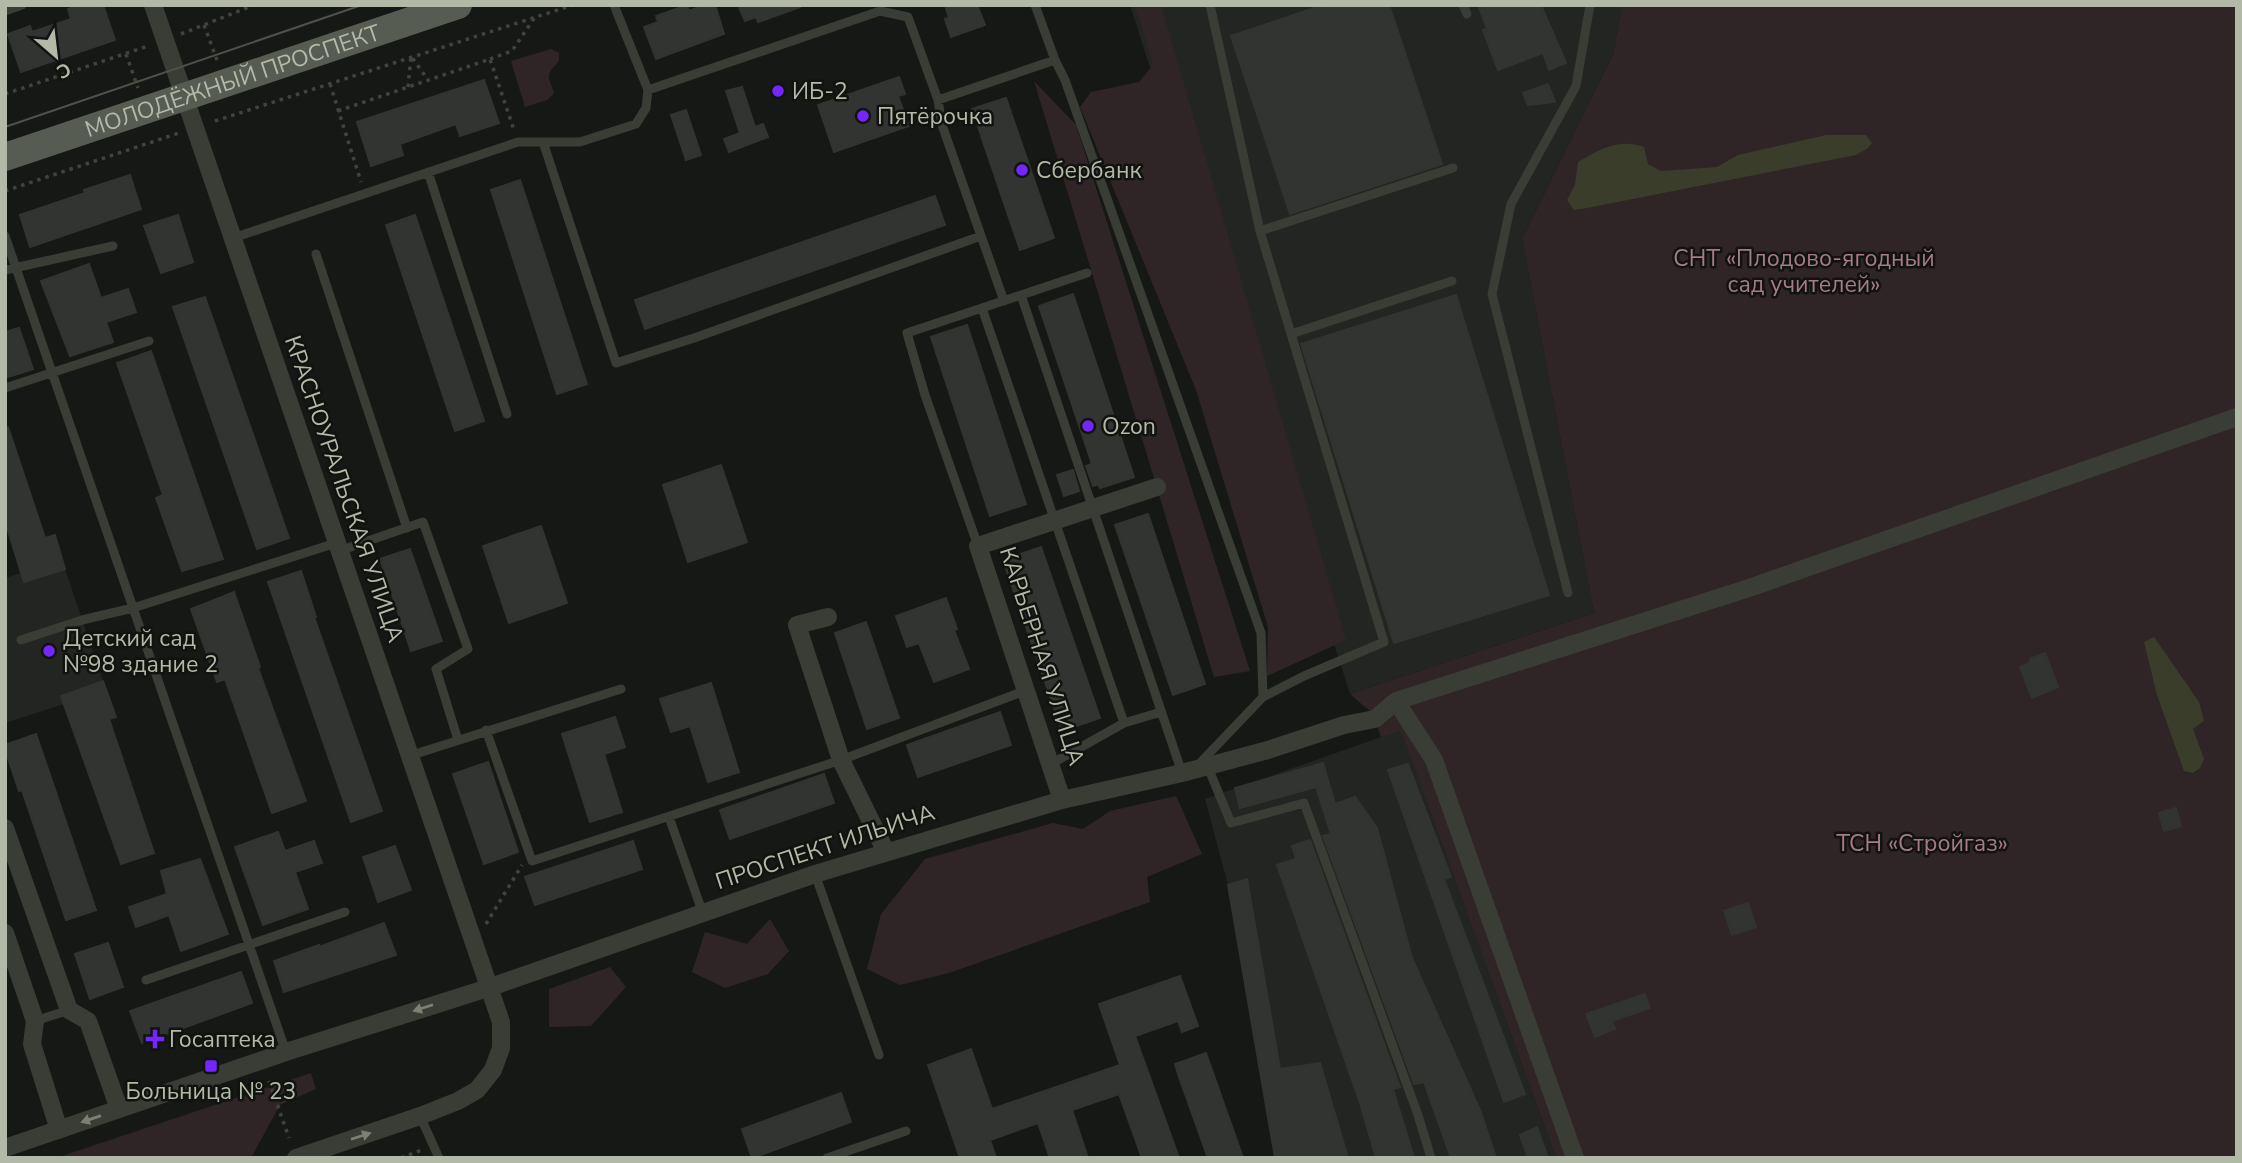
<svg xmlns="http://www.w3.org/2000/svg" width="2242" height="1163" viewBox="0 0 2242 1163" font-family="'Nunito Sans',sans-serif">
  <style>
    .built { fill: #222521 }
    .green { fill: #302526 }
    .water { fill: #3a3d2a }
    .building { fill: #313430; stroke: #31342f; stroke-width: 2 }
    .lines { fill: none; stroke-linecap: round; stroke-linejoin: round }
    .path { stroke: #41443c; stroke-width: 3.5; stroke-dasharray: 3.5 5; stroke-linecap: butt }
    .lane { stroke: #393d36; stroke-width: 9 }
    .street { stroke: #393d36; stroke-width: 18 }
    .primary { stroke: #575c52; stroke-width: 28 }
    .tram { stroke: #4e5249; stroke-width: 2 }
    .oneway { fill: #7c8174 }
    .poi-dot { fill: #7526ff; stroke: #111310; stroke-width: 2.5 }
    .labels { text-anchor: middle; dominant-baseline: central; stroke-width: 5; stroke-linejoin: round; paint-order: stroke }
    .street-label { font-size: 23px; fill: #b2b9a6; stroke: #111310 }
    .poi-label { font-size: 23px; fill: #b2b9a6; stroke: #111310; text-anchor: start }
    .park-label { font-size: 23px; fill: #a67b85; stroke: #111310 }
  </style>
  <rect width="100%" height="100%" fill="#161815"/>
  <!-- built -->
  <path class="built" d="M1130 5H1622L1613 54 1522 239 1594 613 1350 694Z
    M65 569 103 681 61 696 64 704 5 723V578L21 573 25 582Z
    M1401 730 1556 1158H1275L1228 885 1205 799Z"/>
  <!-- green -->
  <path class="green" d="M1135 5H1161L1346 640 1267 676 1268 627 1196 390 1080 107 1091 92 1139 82 1153 65Z
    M1622 5H2237V1158H1556L1401 731 1381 737 1373 714 1350 694 1594 613 1522 239 1613 54Z
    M551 49 559 53C561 66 552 64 549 75 548 80 553 87 554 93L547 100 525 107 511 61Z
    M1034 81 1076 125 1250 671 1214 677Z
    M1176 796 1202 854 1147 877 1150 902 949 973 900 985 867 969 881 914 925 859 1053 823 1083 829 1110 811Z
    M770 919 789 951 768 974 725 988 692 972 705 932 747 944Z
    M610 967 626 987 591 1026 549 1027V989Z
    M311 1073 316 1089 280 1105 251 1158H56Z"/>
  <!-- water -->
  <path class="water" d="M1826 135H1866L1872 143 1868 148 1856 155 1587 208 1574 210 1567 200 1575 185 1578 162C1600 149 1619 138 1644 147L1648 164 1661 171 1717 167 1738 155Z
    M2154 637 2199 702 2204 721 2193 729 2204 759 2200 768 2193 773 2184 771 2157 695 2144 642Z"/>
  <!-- building -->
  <path class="building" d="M78 5H103L115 40 21 72 8 34 30 26 32 32 71 19 68 9Z
    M687 5 689 11 704 5H715L724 34 656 59 644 27 658 22 656 16Z
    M738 5H800V7L758 22 756 17 745 21Z
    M945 5H977L985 25 951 37 945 19 949 18Z
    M1323 5H1389L1442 164 1290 214 1231 36Z
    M1478 5H1541L1566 63 1549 70 1543 53 1498 70 1483 30 1487 29Z
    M899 77 905 94 898 96 909 126 834 152 818 105Z
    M484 80 499 123 460 136 456 124 400 144 403 155 371 166 357 122Z
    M1548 84 1555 102 1528 105 1523 93Z
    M742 87 755 127 763 124 768 137 729 152 724 139 740 133 726 91Z
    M1006 98 1054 238 1020 250 972 109Z
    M686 110 701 155 686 160 671 115Z
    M130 175 141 209 30 247 20 215 85 193 84 190Z
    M520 180 587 384 557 394 491 190Z
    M935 196 945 225 645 329 635 300Z
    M178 215 193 262 161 273 144 226Z
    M415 215 484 421 455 431 386 225Z
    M89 264 101 298 128 289 136 312 106 322 113 342 70 356 41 281Z
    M1073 294 1134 477 1100 488 1098 484 1093 486 1086 466 1092 464 1039 306Z
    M1456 295 1549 595 1394 643 1301 344Z
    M205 297 289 538 257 549 173 307Z
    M967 325 1026 504 990 516 931 337Z
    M19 328 33 369 5 378V332Z
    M151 351 223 559 182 571 156 498 163 495 117 363Z
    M8 427 45 538 55 535 65 569 24 582 5 521V428Z
    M721 465 747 542 688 562 663 485Z
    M1073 470 1079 491 1064 496 1057 475Z
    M1148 514 1205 684 1173 695 1115 525Z
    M541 526 567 603 509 623 483 546Z
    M1041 547 1100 718 1062 731 1003 560Z
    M410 549 442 641 411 651 380 559Z
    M301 571 316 617H314L382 811 351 822 268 582Z
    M234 592 260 667 258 668 306 801 272 813 225 679 217 682 191 609Z
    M946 598 957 629 954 630 969 669 934 682 919 643 907 647 896 616Z
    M866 622 899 718 867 729 835 633Z
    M2045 653 2058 687 2032 698 2020 667 2030 663V659Z
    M103 681 116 717 109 719 154 853 121 864 61 696Z
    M711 683 739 772 708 782 690 726 671 732 660 699Z
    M1000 712 1011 745 918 777 907 745Z
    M615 717 625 747 604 754 622 812 590 822 562 734Z
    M36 734 96 910 66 920 22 790 19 791 5 749V745Z
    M488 762 518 852 484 864 453 774Z
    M1323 763 1335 804 1355 797 1377 828 1412 958 1480 1110 1496 1158H1451L1424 1082 1414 1084 1323 836 1331 834 1316 787 1240 808 1235 788Z
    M1408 764 1451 877 1444 879 1525 1094 1504 1102 1388 770Z
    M824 774 834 803 730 839 720 810Z
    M2176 808 2181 826 2164 831 2159 813Z
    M278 832 285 851 314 841 322 863 295 872 308 909 263 925 235 847Z
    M1310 840 1400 1087 1393 1089 1414 1158H1376L1360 1103 1277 865 1296 859 1292 846Z
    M633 841 642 869 535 905 525 877Z
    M395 846 411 890 378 902 363 857Z
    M200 859 228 934 181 951 169 915 136 927 129 907 167 894 161 871Z
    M1247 879 1280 1069 1320 1063 1348 1158H1275L1228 885Z
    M1748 903 1756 927 1732 935 1724 911Z
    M384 923 396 955 284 992 274 961 319 945V947Z
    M108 943 123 987 90 999 75 954Z
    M241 972 252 1003 142 1043 130 1011Z
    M1180 976 1198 1026 1182 1032 1178 1021 1135 1036 1179 1158H1142L1119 1094 1072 1110 1088 1158H1050L1038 1123 990 1140 996 1158H960L928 1065 971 1049 992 1109 1120 1065 1099 1004Z
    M1645 994 1650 1008 1612 1021 1615 1029 1595 1037 1586 1014Z
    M1206 1053 1243 1158H1208L1179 1077 1175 1064Z
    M841 1093 851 1122 752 1158 742 1129Z
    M1537 1127 1548 1158H1528L1520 1135Z"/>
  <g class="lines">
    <!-- path -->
    <path class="path" d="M204 25 218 63
      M181 34 254 5
      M126 54 138 88
      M490 59 512 51 535 17
      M330 84 361 182
      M408 87 411 56 428 80
      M5 94 148 46
      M338 111 490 59 514 130
      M215 121 573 5
      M5 191 179 133
      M486 924 522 865
      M269 1081 289 1138
      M401 1158 422 1150"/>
    <!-- lane -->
    <path class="lane" d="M1035 5 1055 60 1065 80 1261 633 1263 697
      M1463 5 1467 14
      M5 11 22 5
      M648 90 880 11 908 17 938 100 1055 60
      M938 100 942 125 1004 301
      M543 142 616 363 694 338 981 236
      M428 172 507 414
      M1260 231 1453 168
      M5 236 286 1052
      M233 238 518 142H580L636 124 646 108 648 90 614 5
      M316 254 407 528
      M5 270 113 246
      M1021 295 1182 773
      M982 308 1124 723 1161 712
      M1291 334 1452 281
      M5 388 149 341
      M978 546 925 395 907 333 1087 273
      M339 551 423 522 468 649 436 669 458 740
      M1568 593 1492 294 1511 204 1576 86 1590 5
      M21 640 82 620 133 608 336 543
      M486 730 532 861 841 760 1027 690
      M409 756 621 689
      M1051 764 1124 723
      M1198 765 1263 697 1304 676 1384 642 1260 231 1210 5
      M1207 765 1231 823 1304 803 1418 1115 1431 1158
      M669 817 702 911
      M815 874 879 1055
      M146 980 345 912
      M35 1021 69 1010
      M420 1116 439 1158
      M827 1158 906 1131"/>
    <!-- street -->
    <path class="street" d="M153 5 501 1022V1048L493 1070 477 1090 458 1101 420 1116 296 1158
      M828 617 797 625 841 760 886 852
      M1396 701 1434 760 1575 1158
      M1062 800 978 546 1157 487
      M5 828 69 1010 88 1021 119 1109
      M5 933 35 1021 32 1044 59 1130
      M5 1148 286 1052 488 988 815 874 1062 800 1182 773 1268 750 1344 725 1375 719 1396 701 1749 588 2237 417"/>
    <!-- primary -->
    <path class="primary" id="s1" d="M5 157 458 5"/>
    <!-- tram -->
    <path class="tram" d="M5 127 362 5"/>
  </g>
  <!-- one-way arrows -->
  <defs><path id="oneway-solid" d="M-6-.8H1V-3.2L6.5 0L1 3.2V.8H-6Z" transform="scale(1.75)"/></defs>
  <g class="oneway">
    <use href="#oneway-solid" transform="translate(423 1008) rotate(162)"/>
    <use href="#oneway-solid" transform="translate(91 1119) rotate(161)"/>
    <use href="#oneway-solid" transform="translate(361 1136) rotate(-18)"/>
  </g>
  <!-- markers -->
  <g class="poi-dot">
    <circle cx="778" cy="91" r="7"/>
    <circle cx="863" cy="116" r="7"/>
    <circle cx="1022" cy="170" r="7"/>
    <circle cx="1088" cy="426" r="7"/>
    <circle cx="49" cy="651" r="7"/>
    <path d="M151.5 1028.5h7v7h7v7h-7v7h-7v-7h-7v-7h7z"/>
    <rect x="204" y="1059" width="14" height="14" rx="3.5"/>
  </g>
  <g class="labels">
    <!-- street labels -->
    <g class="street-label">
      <text stroke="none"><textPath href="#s1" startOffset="240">МОЛОДЁЖНЫЙ ПРОСПЕКТ</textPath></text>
      <text transform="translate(344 489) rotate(71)">КРАСНОУРАЛЬСКАЯ УЛИЦА</text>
      <text transform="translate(1042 656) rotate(72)">КАРЬЕРНАЯ УЛИЦА</text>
      <text transform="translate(825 847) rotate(-18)">ПРОСПЕКТ ИЛЬИЧА</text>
    </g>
    <!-- poi labels -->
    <g class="poi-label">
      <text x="792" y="91">ИБ-2</text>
      <text x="877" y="116">Пятёрочка</text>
      <text x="1036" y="170">Сбербанк</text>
      <text x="1102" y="426">Ozon</text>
      <text x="63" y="638">Детский сад<tspan x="63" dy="26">№98 здание 2</tspan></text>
      <text x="169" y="1039">Госаптека</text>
      <text x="211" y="1091" text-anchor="middle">Больница № 23</text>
    </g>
    <!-- park labels -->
    <g class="park-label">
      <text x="1804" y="258">СНТ «Плодово-ягодный<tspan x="1804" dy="26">сад учителей»</tspan></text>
      <text x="1922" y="843">ТСН «Стройгаз»</text>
    </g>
  </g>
  <!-- border -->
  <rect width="2242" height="1163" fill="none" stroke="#b2b9a6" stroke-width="14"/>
  <!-- north arrow -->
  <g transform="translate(56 56) rotate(152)" stroke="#111310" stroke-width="5" paint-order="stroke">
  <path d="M0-5L12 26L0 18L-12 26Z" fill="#b2b9a6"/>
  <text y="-10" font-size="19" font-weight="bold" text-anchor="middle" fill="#b2b9a6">С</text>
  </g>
</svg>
